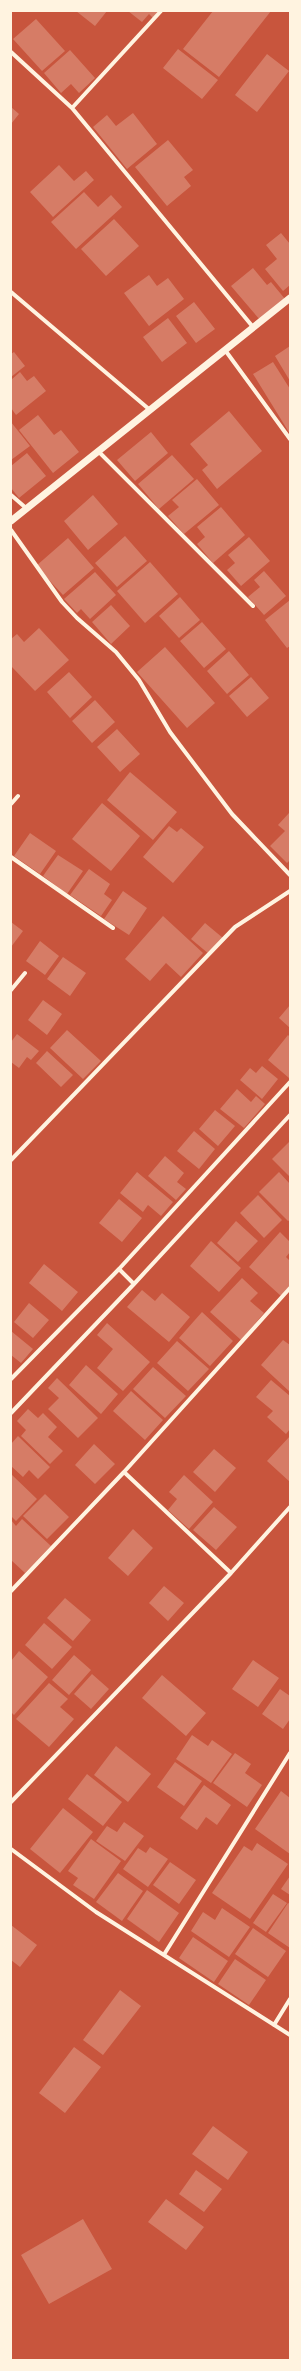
<svg xmlns="http://www.w3.org/2000/svg" width="301" height="2371" viewBox="0 0 301 2371" font-family="Ubuntu,sans-serif">
  <style>
    .building { fill: #d67c66 }
    .lines { fill: none; stroke-linecap: round; stroke-linejoin: round }
    .minor { stroke: #fff3e0; stroke-width: 4 }
    .tertiary { stroke: #fff3e0; stroke-width: 7 }
  </style>
  <rect width="100%" height="100%" fill="#c8553d"/>
  <!-- building -->
  <path class="building" d="M76 11H107L95 26Z
    M128 11H159L153 18 149 14 142 22Z
    M213 11H271L219 77 183 49Z
    M36 19 65 51 42 71 13 39Z
    M178 49 218 80 202 99 163 68Z
    M70 50 95 78 79 93 71 84 61 93 44 73Z
    M267 54 289 71 257 112 235 95Z
    M11 107 19 114 11 124Z
    M133 113 157 144 127 169 93 127 107 115 116 126Z
    M168 140 193 170 184 177 191 186 167 206 135 167Z
    M59 165 74 181 86 171 94 180 53 217 30 192Z
    M84 192 98 207 111 195 122 207 76 249 51 222Z
    M114 219 139 246 106 276 81 249Z
    M281 233 290 244V285L283 291 265 269 277 259 266 245Z
    M253 268 267 285 271 282 285 299 260 320 231 286Z
    M149 275 157 286 168 278 184 299 149 326 124 293Z
    M194 302 215 329 196 343 176 316Z
    M168 318 187 343 162 362 143 337Z
    M290 346V381L275 356Z
    M14 352 25 366 11 377V354Z
    M273 362 290 389V434L253 374Z
    M20 372 27 381 34 376 46 391 16 415 11 408V380Z
    M229 411 262 451 217 489 202 470 208 465 190 444Z
    M38 415 54 435 61 430 79 452 53 473 19 430Z
    M11 422 30 446 11 460Z
    M151 432 168 453 135 481 117 460Z
    M27 453 46 476 19 498 11 488V466Z
    M172 455 194 479 159 509 138 484Z
    M197 479 219 505 184 534 168 516 179 507 172 500Z
    M93 495 118 524 88 550 64 521Z
    M221 507 245 535 213 563 197 544 205 537 197 527Z
    M125 536 147 561 117 587 95 563Z
    M249 537 270 561 241 586 227 570 235 563 228 555Z
    M68 538 94 568 63 595 36 566Z
    M150 562 178 594 145 623 117 591Z
    M264 571 286 596 264 615 248 597 260 587 254 580Z
    M95 572 116 595 90 619 81 609 77 613 64 599Z
    M180 597 200 620 179 638 159 616Z
    M290 600V646L287 648 265 620Z
    M111 605 130 626 111 644 92 622Z
    M202 622 226 649 204 668 180 641Z
    M39 628 69 660 35 691 11 666V639L17 634 24 642Z
    M165 647 215 703 187 728 137 672Z
    M229 651 249 675 227 694 207 671Z
    M69 672 92 697 70 718 47 692Z
    M251 677 269 698 247 717 229 696Z
    M95 700 115 722 92 743 72 721Z
    M117 729 140 754 120 772 97 747Z
    M130 772 177 812 153 840 107 800Z
    M102 803 140 836 111 871 72 839Z
    M289 813 290 860 287 863 270 846 285 831 278 825Z
    M169 826 177 832 181 828 204 847 173 883 143 857Z
    M30 833 56 851 40 874 14 856Z
    M58 855 83 871 67 894 43 876Z
    M89 869 110 884 104 894 112 900 101 916 70 895Z
    M123 891 147 908 129 935 104 919Z
    M163 916 203 953 181 977 166 963 150 981 125 959Z
    M11 922 23 931 11 947Z
    M205 923 223 938 209 954 191 939Z
    M40 941 59 956 45 975 26 961Z
    M63 957 86 973 70 996 47 979Z
    M43 1000 62 1014 47 1035 28 1020Z
    M290 1005V1028L279 1018Z
    M67 1030 101 1061 83 1079 50 1048Z
    M17 1034 39 1051 31 1060 27 1057 19 1068 11 1062V1042Z
    M288 1035 290 1037 289 1078 268 1060Z
    M47 1051 73 1075 61 1087 36 1063Z
    M262 1066 278 1079 262 1099 240 1080 250 1068 256 1073Z
    M237 1089 251 1102 256 1096 265 1104 244 1128 220 1109Z
    M215 1110 235 1126 218 1146 199 1129Z
    M194 1131 215 1149 199 1169 177 1151Z
    M290 1141V1177L272 1159Z
    M165 1156 184 1173 177 1182 186 1189 176 1200 148 1176Z
    M137 1172 173 1202 161 1216 148 1205 143 1212 120 1193Z
    M279 1172 290 1184V1220L288 1221 259 1192Z
    M258 1195 282 1220 264 1238 240 1213Z
    M119 1199 142 1218 122 1242 99 1223Z
    M236 1221 258 1241 238 1262 217 1243Z
    M280 1232 290 1242V1252L286 1257 290 1261V1286L281 1296 249 1267Z
    M211 1241 241 1268 219 1292 190 1266Z
    M44 1264 78 1292 62 1311 29 1283Z
    M242 1278 258 1293 250 1301 264 1313 241 1340 210 1312Z
    M142 1290 155 1301 162 1293 190 1317 169 1342 127 1307Z
    M29 1303 49 1320 33 1338 14 1322Z
    M202 1312 233 1341 210 1366 179 1338Z
    M107 1323 150 1362 123 1391 97 1368 113 1349 97 1335Z
    M11 1331 33 1349 21 1363 11 1355Z
    M283 1340 290 1345V1392L261 1365Z
    M177 1341 209 1369 188 1391 157 1363Z
    M86 1365 118 1394 101 1414 69 1385Z
    M153 1367 186 1396 165 1418 133 1389Z
    M57 1378 98 1418 78 1438 48 1409 59 1398 48 1388Z
    M271 1380 290 1396V1429L286 1434 267 1417 273 1411 256 1397Z
    M131 1391 163 1420 145 1440 113 1411Z
    M28 1409 38 1418 43 1413 57 1427 48 1437 63 1451 50 1464 21 1436 26 1430 17 1421Z
    M18 1436 50 1467 38 1479 29 1470 23 1477 11 1466V1444Z
    M290 1436V1482L267 1461Z
    M94 1444 115 1464 95 1484 75 1465Z
    M214 1449 236 1468 215 1492 193 1472Z
    M11 1474 37 1499 16 1521 11 1516Z
    M184 1475 213 1502 189 1529 168 1510 177 1499 169 1492Z
    M45 1494 69 1517 47 1539 23 1516Z
    M214 1507 237 1527 216 1550 193 1530Z
    M22 1519 51 1546 25 1573 11 1560V1520L16 1526Z
    M133 1529 153 1548 128 1576 108 1558Z
    M164 1586 184 1603 168 1621 149 1603Z
    M65 1598 91 1620 73 1641 47 1618Z
    M44 1623 72 1647 52 1669 25 1645Z
    M19 1651 48 1677 14 1715 11 1712V1661Z
    M74 1655 91 1670 69 1695 52 1680Z
    M253 1660 279 1678 258 1707 232 1689Z
    M92 1674 109 1689 91 1709 74 1694Z
    M162 1675 206 1713 186 1736 142 1698Z
    M49 1683 68 1699 60 1707 74 1719 49 1747 16 1719Z
    M280 1689 290 1696V1719L283 1729 262 1714Z
    M192 1735 208 1746 212 1740 232 1754 211 1783 176 1759Z
    M116 1746 151 1774 128 1802 94 1775Z
    M235 1753 251 1764 245 1773 262 1785 247 1807 213 1783Z
    M175 1762 202 1781 184 1806 157 1787Z
    M87 1774 122 1802 103 1826 68 1799Z
    M204 1785 231 1805 217 1825 206 1817 197 1830 180 1818Z
    M281 1791 290 1798V1854L255 1829Z
    M63 1808 93 1832 60 1873 30 1849Z
    M124 1822 144 1836 125 1861 96 1841 107 1826 117 1832Z
    M91 1839 121 1861 94 1899 73 1885 78 1878 68 1871Z
    M257 1843 288 1864 250 1919 212 1893 244 1846 252 1851Z
    M150 1847 168 1859 148 1887 123 1869 138 1848 146 1853Z
    M170 1862 196 1880 179 1904 153 1885Z
    M118 1873 143 1891 122 1921 96 1902Z
    M290 1876V1895L281 1889Z
    M147 1890 179 1913 159 1942 127 1919Z
    M273 1894 287 1903 266 1932 253 1923Z
    M288 1903 290 1904V1948L268 1933Z
    M222 1908 250 1927 229 1957 191 1931 203 1912 215 1920Z
    M11 1925 37 1945 20 1967 11 1960Z
    M253 1928 286 1951 268 1977 235 1954Z
    M193 1937 228 1961 214 1982 179 1958Z
    M235 1959 266 1980 249 2005 218 1984Z
    M120 1990 141 2006 103 2055 83 2040Z
    M74 2047 101 2067 65 2113 39 2093Z
    M213 2126 248 2152 228 2180 192 2154Z
    M196 2170 222 2189 204 2212 179 2194Z
    M166 2199 204 2227 186 2250 148 2222Z
    M83 2219 112 2269 49 2304 21 2255Z"/>
  <g class="lines">
    <!-- minor -->
    <path class="minor" d="M11 52 72 108 253 327
      M72 108 161 11
      M11 292 150 410
      M225 350 290 439
      M99 452 253 606
      M11 495 26 508
      M11 530 62 602 77 618 116 652 139 680 170 732 232 814 290 875
      M11 804 18 796
      M11 857 113 928
      M11 990 25 973
      M11 1160 235 927 290 891
      M119 1269 134 1284
      M11 1379 119 1269 290 1082
      M11 1413 134 1284 290 1115
      M124 1472 231 1573
      M11 1591 124 1472 290 1288
      M11 1802 231 1573 290 1507
      M11 1849 96 1912 290 2035
      M165 1953 290 1753
      M274 2025 290 1999"/>
    <!-- tertiary -->
    <path class="tertiary" d="M11 521 290 298"/>
  </g>
  <!-- border -->
  <rect width="301" height="2371" fill="none" stroke="#fff3e0" stroke-width="24"/>
</svg>
